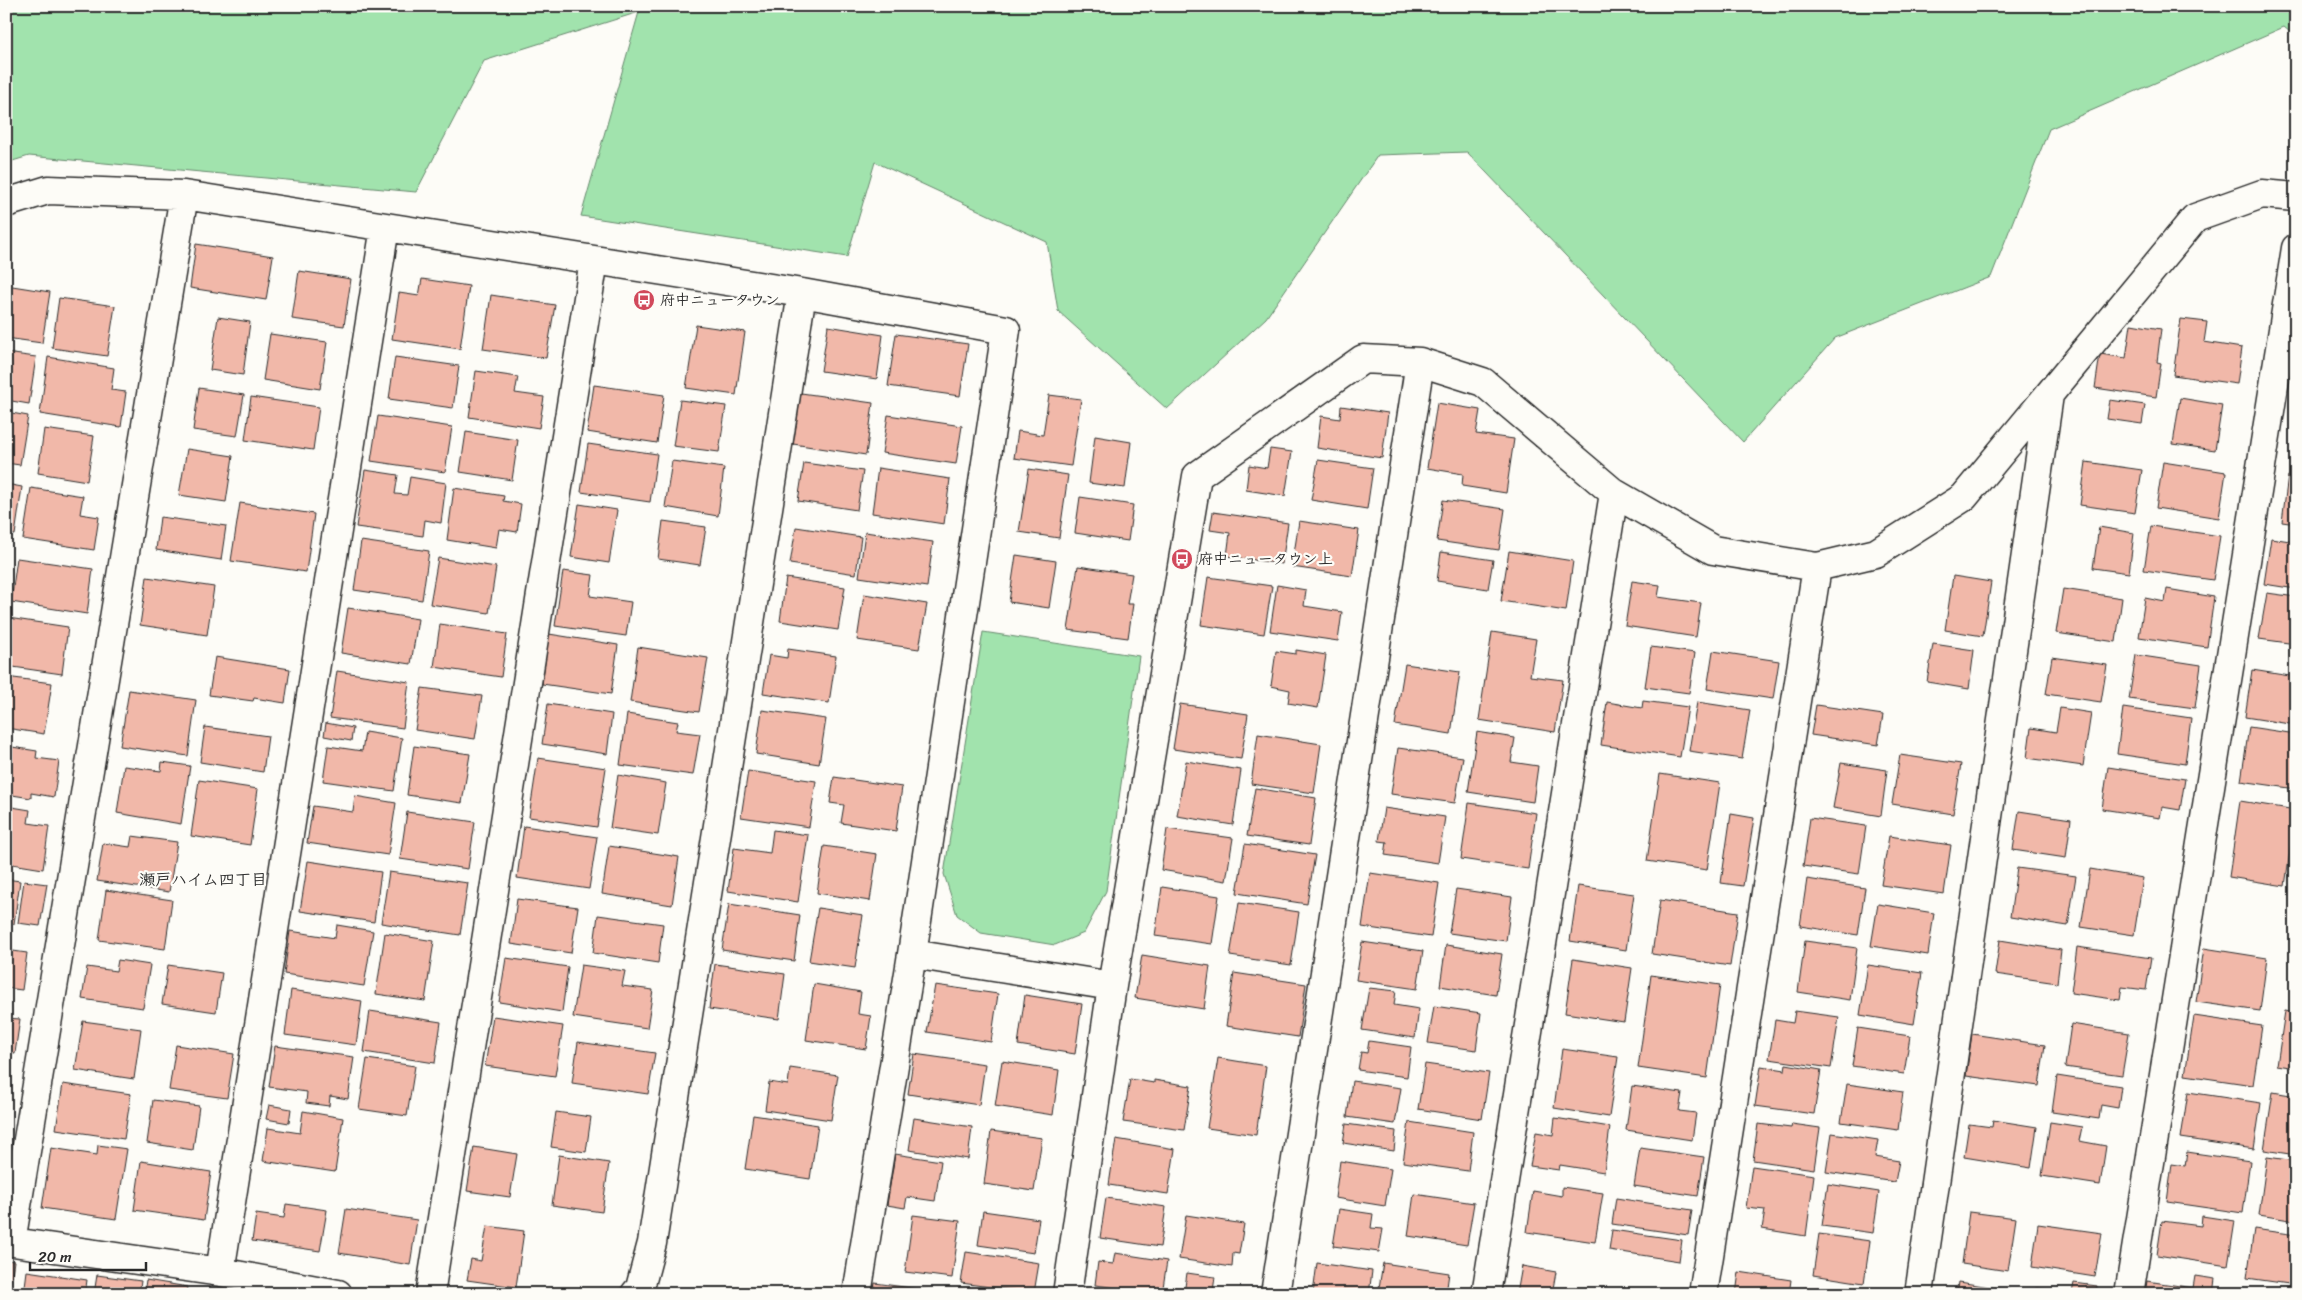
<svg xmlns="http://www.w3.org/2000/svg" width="2302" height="1300" viewBox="0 0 2302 1300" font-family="Sriracha,'Klee One',sans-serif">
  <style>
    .green { fill: #a1e3ad; stroke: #66876c }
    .building { fill: #f1b8a9; stroke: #2b2b2b }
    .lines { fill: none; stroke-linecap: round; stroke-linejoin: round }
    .minor-casing { stroke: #2b2b2b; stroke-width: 31 }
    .minor { stroke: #fdfcf7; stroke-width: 28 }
    .labels { text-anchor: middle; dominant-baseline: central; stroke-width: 4.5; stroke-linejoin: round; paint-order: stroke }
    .poi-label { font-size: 15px; font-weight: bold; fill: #2b2b2b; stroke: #fdfcf7; text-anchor: start }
    .neighbourhood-label { font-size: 16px; font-weight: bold; fill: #2b2b2b; stroke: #fdfcf7 }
  </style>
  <rect width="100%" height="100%" fill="#fdfcf7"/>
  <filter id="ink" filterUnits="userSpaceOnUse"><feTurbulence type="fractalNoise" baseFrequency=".02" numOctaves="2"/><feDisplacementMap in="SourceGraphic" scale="10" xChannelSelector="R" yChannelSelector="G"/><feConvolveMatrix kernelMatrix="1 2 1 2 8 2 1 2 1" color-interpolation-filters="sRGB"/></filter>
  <g filter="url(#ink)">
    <!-- green -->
    <path class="green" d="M6 6H2296V37L2284 27 2049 129 1991 277 1835 338 1743 442 1467 152 1378 155 1266 318 1167 409 1058 311 1047 242 875 162 847 257 581 216 639 12 484 61 416 192 29 156 6 163Z
      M983 632 1139 656 1106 891 1084 933 1055 945 981 933 957 915 944 874Z"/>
    <!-- building -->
    <path class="building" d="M196 244 273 256 266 300 190 288Z
      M299 271 351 279 344 326 292 319Z
      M422 279 469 286 460 349 392 339 399 293 419 296Z
      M6 285 50 292 42 343 6 338Z
      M491 295 555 305 546 358 483 349Z
      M59 298 115 306 107 356 52 348Z
      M218 317 250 322 243 375 210 370Z
      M2181 319 2207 322 2204 342 2242 348 2237 384 2173 375Z
      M2131 324 2161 329 2157 362 2161 363 2156 397 2095 388 2100 354 2126 358Z
      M696 325 745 332 736 395 686 388Z
      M828 326 883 335 877 379 821 371Z
      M270 334 327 342 320 389 263 380Z
      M896 334 968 344 960 396 888 386Z
      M6 353 36 357 29 404 6 400Z
      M48 357 114 368 111 390 126 392 121 427 40 414Z
      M395 357 459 366 453 408 389 399Z
      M476 371 518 377 515 393 544 397 539 428 469 417Z
      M594 385 664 395 657 443 587 432Z
      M199 388 244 395 237 436 193 430Z
      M801 393 873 403 866 455 793 444Z
      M1049 395 1081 399 1071 466 1014 458 1018 431 1043 435Z
      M251 397 319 407 313 450 245 440Z
      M2180 398 2222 405 2215 450 2173 444Z
      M680 400 726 406 719 452 673 446Z
      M2110 400 2145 405 2142 424 2107 419Z
      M1437 403 1480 410 1476 434 1514 439 1506 493 1462 486 1463 474 1427 468Z
      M1341 406 1388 413 1382 458 1317 448 1321 416 1340 419Z
      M6 412 28 416 20 465 6 463Z
      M888 415 962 426 956 464 882 453Z
      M378 416 452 427 445 472 371 461Z
      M44 429 94 436 87 481 38 473Z
      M466 432 518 440 512 480 460 472Z
      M1095 436 1131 442 1125 488 1089 483Z
      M588 444 657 454 650 502 581 492Z
      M187 449 233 456 226 502 179 495Z
      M1270 449 1292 452 1285 496 1246 490 1249 465 1267 468Z
      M1318 460 1373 468 1367 509 1311 500Z
      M672 461 724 468 718 516 665 507Z
      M2086 462 2142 470 2135 513 2080 505Z
      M2163 462 2226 472 2219 518 2156 508Z
      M804 463 863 471 857 510 798 501Z
      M878 468 950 479 944 524 872 513Z
      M1029 469 1068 475 1059 538 1019 532Z
      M365 470 398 475 395 494 407 495 410 477 446 483 441 523 425 520 423 536 356 527Z
      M2288 476 2296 477V524L2282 522Z
      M6 484 22 487 15 535 6 534Z
      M31 488 83 496 80 514 99 517 94 550 23 539Z
      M454 488 504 496 503 501 521 504 517 532 499 529 496 548 447 540Z
      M1080 497 1133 505 1128 541 1075 533Z
      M1443 500 1505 509 1499 550 1437 541Z
      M240 503 314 514 306 572 231 561Z
      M579 504 617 510 609 563 571 557Z
      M1213 512 1288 523 1282 564 1227 556 1230 533 1210 530Z
      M160 517 226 526 221 560 156 550Z
      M663 521 706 527 700 565 658 559Z
      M1299 521 1359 530 1352 576 1292 567Z
      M2151 526 2220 536 2213 580 2144 570Z
      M796 527 861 537 856 574 790 564Z
      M2099 527 2134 533 2129 573 2093 568Z
      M865 532 933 542 927 587 859 577Z
      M2271 538 2296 542V589L2264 584Z
      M361 541 429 551 422 600 354 590Z
      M1509 551 1573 561 1566 611 1501 601Z
      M1441 552 1493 560 1488 589 1437 581Z
      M1016 555 1056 561 1049 608 1009 602Z
      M17 558 93 569 87 614 11 602Z
      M438 558 496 567 489 613 430 604Z
      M1078 566 1132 574 1127 604H1133L1128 638 1068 630Z
      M563 571 593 575 590 596 631 602 626 636 555 626Z
      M1953 576 1991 582 1983 636 1945 630Z
      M147 577 214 587 207 635 140 625Z
      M1208 577 1272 586 1264 634 1201 625Z
      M786 578 845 587 838 630 780 621Z
      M1632 581 1660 585 1658 597 1701 603 1696 637 1625 626Z
      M1277 585 1306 590 1304 606 1342 612 1338 641 1270 631Z
      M2063 589 2122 598 2116 642 2056 633Z
      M2167 589 2214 597 2207 647 2139 637 2145 598 2165 602Z
      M2267 593 2296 597V644L2259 639Z
      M864 594 927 604 919 649 857 640Z
      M348 608 418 619 411 664 341 653Z
      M8 618 68 627 62 674 6 666Z
      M440 624 507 634 501 677 434 667Z
      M1492 632 1536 639 1530 676 1563 680 1555 732 1479 720Z
      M549 634 618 645 611 694 542 684Z
      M1933 644 1974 650 1969 689 1927 682Z
      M638 647 708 658 699 712 630 702Z
      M1651 647 1695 653 1689 693 1645 687Z
      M788 649 836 656 829 703 763 693 769 655 787 658Z
      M1296 650 1326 655 1318 708 1288 703 1290 690 1271 686 1276 651 1296 654Z
      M1713 651 1779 661 1773 699 1707 689Z
      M2136 655 2201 665 2195 708 2129 699Z
      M215 657 290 669 285 703 254 698 253 701 209 695Z
      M2052 657 2107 665 2101 702 2046 694Z
      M1405 664 1460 672 1451 734 1395 725Z
      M2252 670 2296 677V725L2245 717Z
      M337 671 409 682 403 728 330 718Z
      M6 677 52 683 44 734 6 728Z
      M422 688 482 696 475 739 415 730Z
      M129 690 196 700 188 756 120 746Z
      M1643 701 1688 707 1680 757 1601 745 1607 702 1642 708Z
      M1697 702 1750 710 1742 759 1689 751Z
      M548 704 612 714 607 754 542 744Z
      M1180 704 1248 714 1241 759 1173 749Z
      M1816 705 1883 715 1878 745 1811 735Z
      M2060 708 2091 713 2083 766 2027 758 2031 728 2056 732Z
      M2123 708 2191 718 2185 764 2117 754Z
      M762 710 826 719 819 764 756 754Z
      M627 714 678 722 676 731 700 734 693 775 620 765Z
      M326 723 353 728 351 741 324 736Z
      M205 727 268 736 263 772 200 762Z
      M2249 727 2296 734V789L2241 781Z
      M365 732 402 738 394 791 323 781 328 746 362 751Z
      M1477 732 1515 738 1511 762 1538 766 1533 802 1468 792Z
      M1258 734 1321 744 1314 793 1251 784Z
      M6 746 37 751 36 758 59 761 54 797 31 793V798L6 794Z
      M414 746 470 754 462 803 407 795Z
      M1398 748 1463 757 1455 803 1391 794Z
      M1900 755 1961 764 1953 814 1892 804Z
      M538 758 606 768 597 827 529 817Z
      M1186 761 1241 770 1233 825 1177 816Z
      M162 762 190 766 181 824 117 813 124 766 161 771Z
      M1841 763 1887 770 1881 816 1833 808Z
      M2108 767 2185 779 2180 810 2162 807 2160 818 2102 809Z
      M748 771 816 781 809 827 741 817Z
      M1660 774 1720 783 1707 870 1647 861Z
      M618 775 666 783 658 835 610 828Z
      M834 777 902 787 896 831 841 823 844 805 830 803Z
      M199 780 258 789 250 845 191 836Z
      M1255 788 1316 798 1309 845 1247 836Z
      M355 796 396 803 388 855 307 843 313 806 353 812Z
      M2240 801 2296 810 2285 886 2229 877Z
      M1469 803 1536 813 1528 869 1461 859Z
      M6 806 30 810 28 823 49 826 43 869 6 863Z
      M1384 808 1445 817 1438 863 1385 855 1387 842 1379 841Z
      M2019 811 2071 819 2066 858 2013 850Z
      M407 812 475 822 468 869 400 859Z
      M1731 814 1754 818 1743 886 1721 883Z
      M1810 818 1866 826 1859 874 1803 866Z
      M524 826 597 837 589 889 517 878Z
      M1167 829 1233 838 1226 881 1161 870Z
      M773 830 808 835 798 902 728 891 734 848 770 853Z
      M132 836 177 842 169 892 97 881 103 843 130 847Z
      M1889 836 1951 845 1944 894 1881 885Z
      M1245 844 1315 855 1307 904 1237 893Z
      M609 846 679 857 672 905 602 894Z
      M824 846 877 854 870 901 817 893Z
      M308 861 381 872 374 922 300 911Z
      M2017 868 2076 876 2068 926 2010 917Z
      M2090 869 2143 878 2134 935 2081 927Z
      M389 872 468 883 460 935 381 923Z
      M1370 873 1439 883 1431 937 1362 927Z
      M6 879 20 881 14 924 6 923Z
      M1807 879 1865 888 1858 935 1800 926Z
      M24 881 47 884 40 926 18 923Z
      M1578 886 1634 894 1626 950 1570 941Z
      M1162 887 1219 896 1212 944 1155 936Z
      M1456 889 1512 897 1506 941 1449 933Z
      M106 890 172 900 165 949 99 940Z
      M517 899 578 907 571 953 511 944Z
      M1660 900 1738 912 1730 966 1652 954Z
      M1239 903 1299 912 1291 965 1230 956Z
      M729 904 800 915 794 961 722 950Z
      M1878 904 1934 913 1928 955 1871 946Z
      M818 908 863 915 855 968 809 961Z
      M598 915 663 924 658 963 593 953Z
      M337 925 373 931 364 986 284 974 290 931 335 938Z
      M385 933 434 941 425 1001 376 994Z
      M2000 940 2061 950 2057 983 1995 974Z
      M1805 941 1857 948 1850 1000 1798 992Z
      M1362 942 1423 951 1417 989 1356 980Z
      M1446 945 1502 954 1496 995 1440 986Z
      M2077 947 2151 958 2146 990 2122 987 2120 1000 2071 993Z
      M2204 948 2267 958 2260 1011 2196 1002Z
      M6 950 27 953 22 990 6 988Z
      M1142 955 1210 966 1204 1009 1135 998Z
      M506 958 568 967 562 1012 499 1002Z
      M1573 959 1632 968 1624 1022 1565 1013Z
      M118 960 150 965 143 1008 82 999 87 967 116 971Z
      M715 964 785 974 779 1019 709 1009Z
      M168 965 222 973 216 1012 162 1004Z
      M581 965 625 971 622 986 653 990 647 1028 573 1017Z
      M1868 965 1922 973 1914 1024 1860 1015Z
      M1234 973 1306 984 1298 1037 1226 1026Z
      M1651 975 1720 985 1707 1078 1638 1068Z
      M814 984 861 992 858 1014 871 1016 866 1049 806 1040Z
      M935 985 998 994 991 1042 927 1032Z
      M1369 988 1396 991 1394 1005 1419 1009 1415 1038 1362 1030Z
      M291 990 362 1001 356 1045 285 1035Z
      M1025 995 1082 1004 1075 1054 1018 1045Z
      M1434 1006 1481 1013 1476 1050 1428 1043Z
      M370 1011 441 1022 435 1063 364 1052Z
      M1795 1011 1839 1017 1831 1068 1769 1059 1775 1020 1793 1023Z
      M2285 1011 2296 1013V1068L2277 1065Z
      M493 1016 563 1026 555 1076 485 1066Z
      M2194 1016 2262 1026 2253 1085 2185 1075Z
      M6 1018 20 1019 15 1053 6 1052Z
      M83 1021 141 1029 134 1079 75 1070Z
      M2071 1024 2129 1033 2122 1075 2065 1067Z
      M1858 1028 1910 1036 1904 1074 1852 1066Z
      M1972 1034 2045 1045 2039 1086 1966 1076Z
      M1369 1041 1411 1047 1407 1077 1358 1070 1361 1052 1367 1053Z
      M578 1042 655 1053 648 1094 572 1083Z
      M176 1045 234 1054 227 1098 169 1090Z
      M275 1046 354 1057 348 1099 330 1096 329 1106 306 1103 307 1092 269 1087Z
      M1562 1049 1618 1057 1609 1117 1554 1108Z
      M914 1054 985 1064 979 1105 908 1094Z
      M1218 1058 1266 1066 1256 1135 1207 1128Z
      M367 1059 415 1066 407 1116 359 1109Z
      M1002 1061 1059 1070 1053 1115 995 1106Z
      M1425 1064 1489 1073 1482 1119 1418 1109Z
      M1786 1064 1821 1070 1814 1114 1755 1106 1761 1066 1785 1070Z
      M790 1068 838 1075 831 1120 765 1110 769 1082 788 1085Z
      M2057 1076 2121 1086 2118 1108 2101 1105 2099 1119 2052 1112Z
      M1130 1079 1154 1083V1080L1191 1086 1184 1130 1123 1122Z
      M1352 1081 1401 1088 1395 1124 1347 1117Z
      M63 1084 131 1094 124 1139 56 1129Z
      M1847 1084 1903 1092 1898 1130 1841 1122Z
      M1632 1086 1682 1093 1679 1111 1696 1113 1692 1140 1626 1130Z
      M2188 1092 2261 1103 2254 1149 2181 1138Z
      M2273 1092 2296 1096V1155L2264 1150Z
      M153 1100 199 1106 193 1150 147 1143Z
      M269 1105 291 1109 289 1123 266 1119Z
      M303 1111 343 1118 335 1172 263 1161 268 1128 300 1133Z
      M556 1112 591 1117 586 1152 551 1147Z
      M753 1115 818 1125 810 1179 745 1169Z
      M914 1118 972 1127 968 1159 909 1150Z
      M1555 1118 1610 1127 1604 1172 1560 1165 1559 1170 1530 1166 1536 1132 1553 1135Z
      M1993 1120 2037 1127 2031 1168 1964 1157 1969 1124 1992 1127Z
      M1409 1122 1473 1132 1468 1171 1403 1162Z
      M2050 1122 2082 1127 2079 1141 2106 1146 2100 1185 2042 1176Z
      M1346 1124 1396 1131 1394 1151 1343 1143Z
      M1758 1124 1791 1128 1792 1124 1820 1128 1814 1169 1753 1160Z
      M991 1131 1042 1138 1034 1191 984 1184Z
      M1832 1133 1878 1140 1875 1157 1899 1161 1895 1182 1826 1172Z
      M1116 1139 1175 1149 1168 1194 1109 1185Z
      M98 1145 127 1149 116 1219 42 1208 51 1148 97 1155Z
      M474 1147 517 1154 510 1197 467 1191Z
      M1640 1148 1704 1157 1698 1196 1634 1186Z
      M2187 1152 2250 1161 2243 1213 2167 1202 2172 1164 2185 1166Z
      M895 1154 941 1161 935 1201 907 1197 905 1208 887 1205Z
      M559 1155 609 1163 602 1212 552 1205Z
      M2267 1157 2296 1161V1221L2259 1215Z
      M141 1161 211 1172 204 1220 134 1210Z
      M1340 1161 1391 1169 1385 1206 1335 1198Z
      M1752 1166 1814 1175 1806 1236 1762 1229 1765 1210 1746 1208Z
      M1828 1184 1879 1192 1873 1233 1822 1226Z
      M1562 1187 1603 1193 1595 1242 1527 1232 1533 1191 1562 1196Z
      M1414 1194 1474 1203 1467 1245 1408 1236Z
      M1106 1198 1166 1207 1160 1247 1100 1238Z
      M1616 1198 1692 1210 1688 1235 1612 1224Z
      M286 1204 327 1210 320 1251 252 1241 256 1214 284 1218Z
      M346 1209 417 1220 410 1265 339 1253Z
      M1339 1209 1373 1214 1371 1228 1383 1229 1379 1252 1333 1246Z
      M983 1211 1039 1219 1034 1253 978 1245Z
      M1969 1212 2016 1218 2008 1271 1962 1264Z
      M913 1215 960 1221 952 1278 905 1272Z
      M1186 1215 1244 1224 1239 1254 1233 1253 1232 1267 1179 1259Z
      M2202 1216 2235 1221 2228 1266 2157 1255 2162 1221 2201 1226Z
      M2038 1224 2102 1233 2095 1277 2032 1267Z
      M487 1226 524 1231 516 1287 467 1280 471 1259 481 1261Z
      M2254 1229 2296 1235V1285L2247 1278Z
      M1612 1230 1682 1240 1679 1261 1609 1250Z
      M1819 1234 1870 1241 1864 1283 1813 1275Z
      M966 1252 1039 1263 1034 1293 961 1283Z
      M1115 1253 1167 1261 1162 1294 1095 1285 1098 1262 1113 1264Z
      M6 1260 14 1261 9 1294H6Z
      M1317 1263 1372 1271 1369 1294H1313Z
      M1383 1263 1449 1273 1446 1294H1378Z
      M1522 1266 1556 1272 1552 1294H1517Z
      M27 1271 87 1280 85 1294H24Z
      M1739 1272 1791 1280 1789 1294H1736Z
      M1187 1273 1215 1277 1213 1291 1231 1294H1184Z
      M97 1275 141 1281 139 1294H94Z
      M2195 1276 2215 1279 2213 1294H2145L2147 1281 2193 1288Z
      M146 1280 188 1287 187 1294H144Z
      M1958 1282 2010 1290V1294H1956Z
      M875 1283 940 1292V1294H873Z
      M2074 1283 2097 1286 2096 1294H2035L2036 1288 2072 1293Z"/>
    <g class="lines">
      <!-- minor casing -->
      <g class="minor-casing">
        <path id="minor" d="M6 203 48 190 184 195 802 293 1006 330 912 954 1112 986 1197 476 1363 359 1420 362 1483 382 1614 493 1713 550 1817 567 1876 553 1964 497 2195 218 2262 194 2296 197
          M6 1241 220 1272 338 1294
          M11 1242 184 195
          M220 1272 385 227
          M430 1294 594 260
          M635 1294 640 1288 652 1243 802 293
          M857 1294 912 954
          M1067 1294 1112 986
          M1275 1294 1420 362
          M1486 1294 1614 493
          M1703 1294 1817 567
          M1919 1294 2049 395
          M2129 1294 2296 248"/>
      </g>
      <!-- minor -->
      <use href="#minor" class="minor"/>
    </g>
  </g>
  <!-- icons -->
  <defs>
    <g id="bus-disc" transform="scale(1.125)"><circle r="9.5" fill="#d1495b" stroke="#fdfcf7"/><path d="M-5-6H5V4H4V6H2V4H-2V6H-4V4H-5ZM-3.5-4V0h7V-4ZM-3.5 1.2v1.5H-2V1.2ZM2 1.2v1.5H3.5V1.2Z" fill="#fff"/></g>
  </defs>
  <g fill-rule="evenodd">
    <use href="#bus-disc" x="644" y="300"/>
    <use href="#bus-disc" x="1182" y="559"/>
  </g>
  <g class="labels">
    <!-- poi labels -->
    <g class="poi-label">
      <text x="660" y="300">府中ニュータウン</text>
      <text x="1198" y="559">府中ニュータウン上</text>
    </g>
    <!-- neighbourhood labels -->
    <g class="neighbourhood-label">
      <text x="203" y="879">瀬戸ハイム四丁目</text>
    </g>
  </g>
  <!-- margin -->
  <rect width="2302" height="1300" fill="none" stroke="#fdfcf7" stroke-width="25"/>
  <rect x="12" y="12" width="2277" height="1275" fill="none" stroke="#2b2b2b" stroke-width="2" filter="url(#ink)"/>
  <!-- scale -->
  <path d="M30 1262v8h116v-8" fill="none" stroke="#2b2b2b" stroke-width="2.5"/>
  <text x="38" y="1262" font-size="15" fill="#2b2b2b" stroke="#fdfcf7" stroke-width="4" paint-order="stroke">20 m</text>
</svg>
